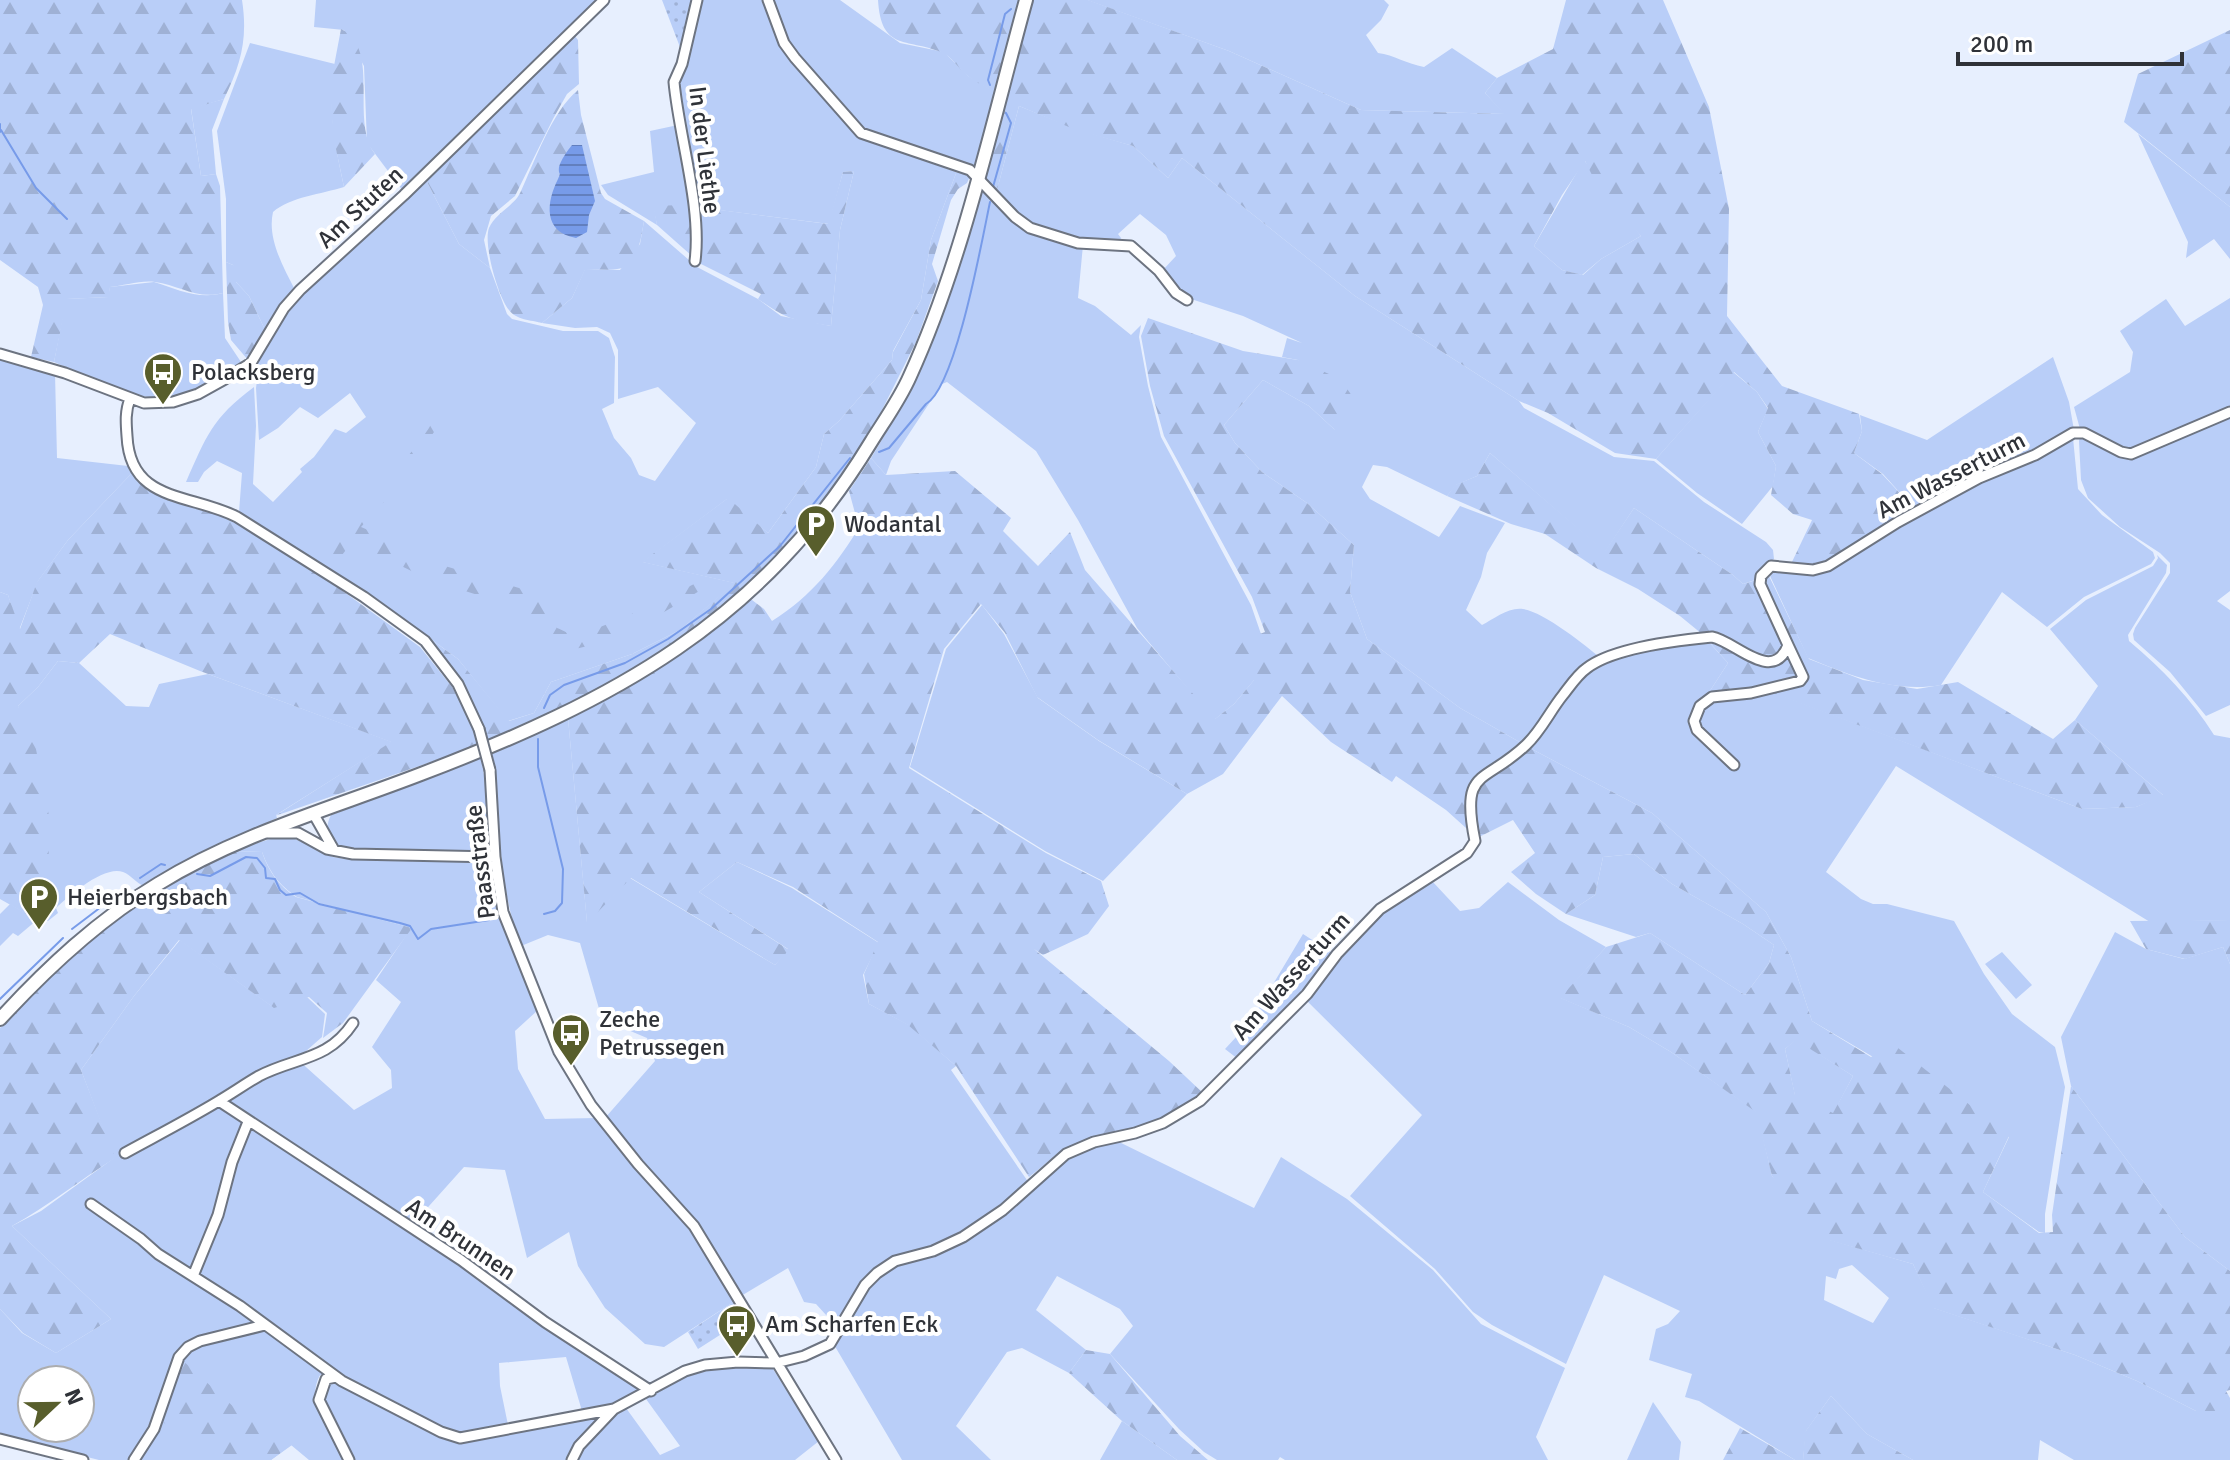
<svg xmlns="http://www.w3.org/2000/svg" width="2230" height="1460" viewBox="0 0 2230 1460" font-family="Signika,sans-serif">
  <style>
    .grass { fill: #b9cef8; fill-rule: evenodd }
    .forest { fill: url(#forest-firs); fill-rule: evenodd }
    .park { fill: url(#park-dots) }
    .water { fill: url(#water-rules) }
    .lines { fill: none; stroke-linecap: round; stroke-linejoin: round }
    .stream { stroke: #779be9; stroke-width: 2 }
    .minor-casing { stroke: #6d7481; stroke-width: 13 }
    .major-casing { stroke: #6d7481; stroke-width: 16 }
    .minor { stroke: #fff; stroke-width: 9 }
    .major { stroke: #fff; stroke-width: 12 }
    .minor-bridge-casing { stroke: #6d7481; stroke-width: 13; stroke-linecap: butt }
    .minor-bridge { stroke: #fff; stroke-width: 9 }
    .labels { text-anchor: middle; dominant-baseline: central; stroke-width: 8; stroke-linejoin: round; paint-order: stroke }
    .street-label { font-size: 24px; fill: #2f3238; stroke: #fff }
    .poi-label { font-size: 24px; fill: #2f3238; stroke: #fff; text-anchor: start }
  </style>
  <defs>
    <pattern id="forest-firs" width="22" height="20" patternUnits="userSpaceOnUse" patternTransform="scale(2)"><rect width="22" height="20" fill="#b9cef8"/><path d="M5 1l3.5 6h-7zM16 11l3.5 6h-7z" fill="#9fb1d5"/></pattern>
    <pattern id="park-dots" width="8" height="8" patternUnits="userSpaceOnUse" patternTransform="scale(2)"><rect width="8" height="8" fill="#b9cef8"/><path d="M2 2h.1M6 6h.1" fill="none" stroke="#9fb1d5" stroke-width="1.8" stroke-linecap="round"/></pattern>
    <pattern id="water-rules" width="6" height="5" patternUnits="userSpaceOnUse" patternTransform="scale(2)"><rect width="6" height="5" fill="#779be9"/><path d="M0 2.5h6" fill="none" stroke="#627fbe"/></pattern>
  </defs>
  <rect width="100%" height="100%" fill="#e7effe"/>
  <!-- grass -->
  <path class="grass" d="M316 0H599L403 191 367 143 364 66 344 30 314 27Z
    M700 0H766L777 30 852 127 958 168 931 240 921 300 893 351 892 360 839 421 824 434 816 467 768 533 727 499 643 562 735 583 680 630 632 654 551 682 534 713 508 721 458 659 382 603 239 512 242 473 217 461 204 472 198 482H186C206 437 212 418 254 387L256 426 253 484 273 502 302 472 300 469 314 457 335 429 346 433 366 417 350 393 318 418 300 407 278 428 259 440 256 388 259 366 256 361 297 296 426 180 459 244 490 268 507 314 512 319 563 331H598L609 338 615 357 614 403 602 409 614 438 631 458 639 475 655 481 696 423 658 387 618 399V350L610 333 597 327 575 328 542 323 572 298 585 269 620 270 640 244 644 221 697 267 758 299 781 316 831 326 840 230 854 171 843 172 829 224 695 207 676 82Z
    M769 0H840L900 43 944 52 968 76 995 92 974 171 862 131 786 42Z
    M1087 0H1384L1389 5 1381 20 1366 35 1378 53C1394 55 1407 64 1424 67L1452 48 1497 78 1485 93 1505 114 1361 110 1229 51Z
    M250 43 335 64C327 107 335 145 344 187 322 194 290 197 273 212 267 239 283 266 295 290L267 334 249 296 236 282 233 265 226 262V199L217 131Z
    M224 99 212 130 216 174 201 176 191 108Z
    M1019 106 1076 129 1133 146 1168 178 1182 158 1355 296 1519 401 1524 408 1614 457 1654 461 1704 502 1766 542 1773 550 1774 559 1763 569 1758 579 1743 584 1733 575 1634 508 1605 552 1490 453 1477 476 1456 485 1447 496 1387 467 1373 465 1362 487 1370 499 1439 537 1460 506 1505 523 1487 553 1481 577 1466 610 1482 625C1494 619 1508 607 1523 609 1544 612 1585 645 1602 659L1586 666 1523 744 1460 708 1367 639 1350 592 1354 545 1307 503 1262 472 1235 443 1224 425 1263 380 1309 406 1335 430 1298 360 1282 357 1287 338 1302 343 1243 316 1188 298 1177 291 1162 271 1176 256 1166 235 1140 214 1118 234 1121 238 1119 242 1071 240 1030 225 996 194Z
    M678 125 690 206H654L657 225 608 195 601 185 654 172 650 131Z
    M2138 134 2230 207V259L2214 239 2186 258 2188 242Z
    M1584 160 1641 236 1601 259 1582 275 1562 270 1534 246Z
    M981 189 1015 219 1083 245 1078 298 1095 306 1131 335 1148 318 1141 325 1139 337 1148 386 1161 437 1251 605 1261 634 1255 679 1234 704 1214 720 1137 628 1078 520 1036 451 947 382 942 384 891 461 886 475 871 458C889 428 908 397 921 365 946 308 962 248 981 189Z
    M154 282C176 289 199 300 223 293L225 338 243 365C229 373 214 383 200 389 149 413 100 382 54 362L66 299 108 297 110 287Z
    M2230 298V409L2134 450 2118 446 2080 429 2074 407 2130 372 2133 352 2120 331 2166 299 2185 326Z
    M0 357 55 373 57 458 128 466 132 473 68 540 38 581 19 630 8 595 0 592Z
    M2053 357 2069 402 2074 430 1906 517 1910 504 1883 474 1854 453 1862 431 1860 415 1927 440Z
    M1733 372 1757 392 1768 409 1758 432 1776 466 1773 486 1742 524 1697 493 1656 459Z
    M2230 415V591L2217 601 2230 610V705L2206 716 2170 672 2134 640 2133 634 2135 628 2170 573V563L2160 553 2120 527 2088 498 2081 480 2079 441 2080 436 2131 456Z
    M2073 438 2078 489 2102 515 2153 552 2155 558 2151 564 2084 597 2047 627 2002 592 1941 685C1894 693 1851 676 1808 658L1770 576 1779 565 1813 574 1876 543 1946 499Z
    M2157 555 2167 565 2166 573 2128 635 2129 641C2162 669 2191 698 2214 735L2230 738V920L2150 922 1896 766 1826 872 1861 899 1873 904H1887L1954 921 1984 974 2012 1014 2055 1047 2065 1087 2045 1214V1233L2039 1232 1983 1192 2009 1137 1812 1021 1791 957 1766 912 1652 813 1528 747 1590 669 1630 652 1707 640 1728 663 1706 697 1772 692 2082 809 2136 807 2163 795 2075 720 2098 686 2050 629 2086 600 2153 566 2158 558Z
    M982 605 1004 634 1038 698 1099 741 1187 794 1103 881 1045 851 910 767 946 649Z
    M58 661 79 663 126 706 149 707 159 684 208 674 392 742 276 815 277 818 181 864 144 886C136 883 131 875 123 872 104 865 69 896 56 908L58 913 48 921 49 897 18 706 38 687Z
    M568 718 587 922 630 878 775 965 788 949 699 892 737 862 792 888 879 943 863 975 869 1004 909 1025 956 1066 951 1070 1029 1183 1003 1207 963 1234 876 1270 837 1327 816 1304 804 1302 788 1268 741 1296 694 1222 605 1118 655 1061 647 1038 602 1019 580 943 548 935 521 946C510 917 504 886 501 855 496 819 499 784 490 749Z
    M481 757C484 778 497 834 484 849 466 855 357 853 340 846 326 839 325 826 331 815Z
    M291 837 333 857 346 859 482 862 490 867 504 928 538 1010 515 1031 518 1069 545 1119 596 1118 693 1229 735 1301 664 1347 645 1344 605 1308 578 1266 569 1232 527 1258 505 1170 464 1167 412 1225 645 1391 610 1406 582 1411 566 1357 499 1363 500 1386 508 1425 456 1434 339 1375H320C304 1404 333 1433 344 1460H309L291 1445 271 1460H99L0 1435V1309L22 1333 56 1353 111 1319 12 1226 41 1211 114 1158 81 1070 134 996 180 940 273 1007 307 997 325 1014 322 1037 297 1059 354 1110 392 1088 391 1070 372 1047 401 1002 376 980 411 928 297 897C279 885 270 873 262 852L231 851 274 838ZM32 1380H80V1428H32Z
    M1634 854 1672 884 1743 924 1774 945 1769 963 1745 995 1650 933 1636 937 1566 914 1595 895 1603 857Z
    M1432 881 1460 911 1479 908 1508 882 1559 920 1606 947 1561 998 1629 1027 1671 1052 1757 1112 1772 1176 1830 1240 1913 1264 1934 1308 2075 1355 2137 1381 2196 1411H2230V1460H2074L2040 1440 2038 1460H1913L1867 1434 1831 1396 1806 1431 1803 1460H1795L1699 1401 1685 1397 1692 1374 1649 1360 1656 1329 1668 1324 1680 1311 1604 1275 1566 1364 1492 1325 1473 1312 1435 1269 1350 1196 1422 1115 1306 1000 1344 949 1394 902ZM1852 1265 1889 1298 1873 1323 1824 1300 1826 1276 1836 1279 1839 1269Z
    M10 904 37 920 18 936 13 933 0 946V914Z
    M2115 932 2146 949 2184 959 2223 947 2230 964V1271L2185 1237 2071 1086 2061 1037Z
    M1303 934 1334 954 1305 991 1238 1059 1225 1049 1251 1021Z
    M2002 952 2032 985 2016 999 1985 964Z
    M1796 1039 1853 1076 1833 1114 1795 1096 1785 1049Z
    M1115 1140 1254 1208 1281 1157 1347 1199 1433 1270 1481 1324 1565 1368 1536 1437 1548 1460H1285L1280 1457 1278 1460H1217L1204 1452 1179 1429 1110 1354 1133 1326 1120 1309 1057 1276 1036 1310 1086 1350 1069 1373 1022 1348 1007 1352 956 1426 991 1460H902L833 1343 866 1287 896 1263 964 1239 1067 1156Z
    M730 1366 773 1369 819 1441 795 1460H574C584 1441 605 1416 626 1408L660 1455 680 1446 646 1399C678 1377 692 1371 730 1366Z
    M330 1384H338L444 1438 602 1414 603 1417 569 1460H353L324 1405V1389Z
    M1653 1402 1681 1442 1679 1460H1627Z
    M1122 1421 1177 1460H1100Z"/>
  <!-- forest -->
  <path class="forest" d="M0 0H242C248 39 241 64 224 99L191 109 201 176 216 174 220 186 223 293C197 300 179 285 155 282 141 280 123 286 110 287L109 297 67 299 54 362 31 357 43 305 38 287 0 260Z
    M878 0H1088L1229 51 1361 110 1504 114 1485 93 1497 78 1553 49 1566 0H1663L1709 107 1729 209 1727 316 1782 386 1859 414 1862 431 1854 453 1882 474 1910 504 1906 517 1813 570 1791 564 1812 520 1793 514 1771 495 1776 466 1758 432 1768 408 1757 392 1734 372 1656 459 1615 453 1548 413 1519 401 1355 296 1182 158 1168 178 1133 146 1076 130 1019 106 996 194 982 181 1006 99C994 91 980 85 969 77 959 70 952 56 941 52 906 38 881 51 878 0ZM1585 161 1599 189 1641 236 1601 259 1583 275 1562 270 1534 246 1562 195Z
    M341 29C382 49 349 121 375 154L344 187 333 135 330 87Z
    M2230 30V207L2124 122 2138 74Z
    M574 35 578 40 579 84 567 94 553 119 515 196 491 216 484 240 490 268 459 244 426 180Z
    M578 90 581 115 601 193 605 199 644 221C641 238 638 267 617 269 606 271 596 268 585 270L572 298 542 323C531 320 516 320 509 310 498 297 483 244 489 228 496 212 515 206 521 191 535 161 552 111 578 90Z
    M958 168 971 174 967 183 958 189 951 200 932 264 938 281 916 342 870 434 825 503 750 586 693 635 612 686 489 744C477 705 457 673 432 640L458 659 509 721 534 713 551 682 632 654 680 630 734 583 642 562 728 498 768 533 816 467 824 434 839 421 892 360 893 352 921 300 931 240Z
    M854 171 840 230 831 326C794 320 789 321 758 299L761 294 701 264 657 225 653 206 682 205 828 224 843 172Z
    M226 262 233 265 239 273 236 282 249 296 267 334 248 360 231 340 228 322Z
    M1148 318 1243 351 1298 360 1340 379 1355 400 1335 430 1309 406 1263 380 1224 425 1235 443 1262 472 1307 503 1354 545 1350 592 1367 639 1460 708 1523 744 1478 774 1468 787 1466 828 1446 810 1396 776 1392 782 1331 742 1282 696 1223 774 1187 794 1098 740 1037 697 1005 633 981 604 944 649 909 768 1046 853 1101 881 1109 906 1088 934 1043 955 1034 949 1169 1061 1204 1094C1158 1129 1120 1129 1069 1147 1055 1153 1042 1168 1029 1177L956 1066 908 1025 869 1004 864 974 878 942 793 887 737 862 699 892 789 950 775 965 631 878 587 923 568 718 748 597 764 609 772 621C812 596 837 564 861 524L855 513 849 491 871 458 886 475 955 471 1011 518 1003 531 1038 566 1070 532 1085 570 1215 719 1234 704 1254 680 1244 673 1232 657 1244 640 1265 632 1252 597 1164 436 1150 386 1141 336Z
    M446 388 436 429 395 490 361 527 406 546 428 561 546 596 552 603 557 628C560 629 565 632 569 633 595 636 671 595 698 582L706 587C657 616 606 651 547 652L525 620 513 610 481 596 430 580 352 542 339 559 328 550C356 505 400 473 429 428 436 416 440 401 446 388Z
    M1490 453 1605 551 1634 508 1733 575 1743 584 1769 576 1809 659 1863 680 1917 689 1958 682 2053 739 2075 720 2164 796 2136 807 2082 809 1773 693 1774 688 1706 697 1728 663 1702 634 1680 616 1638 589 1596 568 1545 534 1511 524 1447 496 1455 485 1477 476Z
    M132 473 151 491 207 505 271 539 420 647 453 688 472 726 477 746 275 816 391 742 200 671 110 634 79 663 58 661 38 687 18 706 35 744 49 816 48 921 37 920 0 899V592L8 595 20 629 37 582 68 540Z
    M1528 747 1652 813 1766 912 1791 957 1812 1021 1871 1057 1893 1044 2009 1136 1983 1192 2039 1233 2053 1232 2052 1215 2071 1086 2185 1237 2230 1271V1390L2226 1391 2230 1398V1411H2196L2137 1381 2075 1355 1933 1308 1913 1264 1814 1236 1772 1176 1756 1112 1671 1052 1629 1027 1560 998 1606 947 1650 933 1745 995 1769 963 1774 945 1743 924 1672 884 1634 854 1603 857 1595 895 1566 914 1536 894 1511 872 1535 853 1513 820 1479 837C1477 827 1474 816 1474 806 1473 779 1509 761 1528 747ZM1796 1040 1853 1076 1833 1113 1795 1095 1785 1049Z
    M231 851 262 852C269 872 278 885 296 897L412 928 343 1023 323 1038 327 1013 309 997 274 1008 179 940 134 996 81 1070 115 1158C80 1180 48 1206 12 1226L111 1319 56 1353 23 1333 0 1309V1028C71 951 137 897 231 851Z
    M2230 920V964L2223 947 2185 959 2146 949 2130 921Z
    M1086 1350 1110 1354 1180 1436 1208 1460H1177L1122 1421 1069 1373Z
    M180 1358 236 1409 292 1445 271 1460H215L160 1420Z
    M1831 1396 1867 1434 1913 1460H1803L1805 1432Z
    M1740 1428 1795 1460H1723Z"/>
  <!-- park -->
  <path class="park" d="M662 0H695L683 55Z
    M735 1301 745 1319 698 1349 688 1332Z"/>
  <!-- water -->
  <path class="water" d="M572 145H582L595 201 589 215 587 232 576 238C543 232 546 203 558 179 562 171 558 176 559 167 561 160 567 151 572 145Z"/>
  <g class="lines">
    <!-- stream -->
    <path class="stream" d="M990 85 988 80 1005 14 1011 9
      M0 124V132
      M1 130 36 188 67 219
      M993 187 1011 123 1006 113
      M879 452 889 448 926 404C956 387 982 240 990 202
      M544 708 550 695 564 685 625 663 668 639 711 609 780 546 850 458
      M538 739V767L563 869 562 903 555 911 544 914
      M197 874 210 876 246 857 257 858 265 868 266 878 275 879 280 890 286 895 300 893 319 904 400 923 410 926 418 939 431 929 489 920
      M140 878 161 864 165 865
      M72 929 126 888
      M0 999 63 938"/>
    <!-- minor casing -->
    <g class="minor-casing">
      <path id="minor" d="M768 0 784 43 795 58 861 133 970 170 1015 217 1030 228 1078 243 1131 246 1159 271 1176 293 1187 300
        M695 261C702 207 679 137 674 82L682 64 697 0
        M0 354 65 373 144 403 173 402 198 394 225 379 251 363 284 308 300 290 404 195 604 0
        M130 399C125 411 126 423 127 436 130 503 190 493 237 517L364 597 425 641 458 684 479 729
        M1734 765 1697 730 1694 721 1700 706 1712 697 1751 693 1800 681 1803 677 1788 645
        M490 770 495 857 503 912 559 1052 591 1105 638 1164 694 1226 836 1460
        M313 813 334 850
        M268 833H298L327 849 353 854 495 857
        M219 1101 461 1260 545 1322 651 1391
        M125 1153C156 1136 187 1120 217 1102 231 1094 245 1084 259 1076 295 1057 328 1061 353 1023
        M91 1204 141 1239 158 1254 240 1306 342 1381 441 1432 460 1438 614 1409 685 1371 705 1365 738 1362 776 1363 804 1356 830 1344 865 1285 877 1273 895 1261 933 1251 963 1237 1003 1210 1066 1154 1094 1142 1135 1133 1163 1123 1200 1101 1307 994 1337 954 1380 909 1467 853 1475 841C1460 767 1484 785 1526 745 1541 731 1550 711 1563 695 1570 686 1578 674 1587 668 1613 648 1680 640 1712 637 1735 641 1773 685 1788 645L1760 584 1761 576 1771 566 1813 570 1828 566 1898 522 1979 478 2035 455 2073 433H2084L2121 452 2131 454 2230 412
        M193 1276 218 1215 232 1162 248 1122
        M336 1377 326 1379 319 1400 349 1460
        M0 1439 83 1460
        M134 1460 154 1429 179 1357 188 1347 200 1341 265 1325
        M572 1460 579 1446 614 1409"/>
    </g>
    <!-- major casing -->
    <g class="major-casing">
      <path id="major" d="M0 1019C47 968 98 920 158 884 239 834 333 808 421 774 613 701 761 623 871 442 884 421 900 399 910 376 963 260 992 123 1026 0"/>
    </g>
    <!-- minor -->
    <use href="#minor" class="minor"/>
    <!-- major -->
    <use href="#major" class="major"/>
    <!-- minor-bridge casing -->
    <g class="minor-bridge-casing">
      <path id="minor-bridge" d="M479 729 490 770"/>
    </g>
    <!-- minor-bridge -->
    <use href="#minor-bridge" class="minor-bridge"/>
  </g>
  <!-- icons -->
  <defs>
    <g id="bus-pin" transform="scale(2)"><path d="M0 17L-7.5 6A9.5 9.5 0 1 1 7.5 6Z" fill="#585e2c" stroke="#fff"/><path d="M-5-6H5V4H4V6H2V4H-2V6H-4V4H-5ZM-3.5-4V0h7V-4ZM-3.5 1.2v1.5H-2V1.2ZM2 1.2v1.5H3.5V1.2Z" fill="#fff"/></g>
    <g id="parking-pin" transform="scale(2)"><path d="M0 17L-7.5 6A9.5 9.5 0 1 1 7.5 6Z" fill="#585e2c" stroke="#fff"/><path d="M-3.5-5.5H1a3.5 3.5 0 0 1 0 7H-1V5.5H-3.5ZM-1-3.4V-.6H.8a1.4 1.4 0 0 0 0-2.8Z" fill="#fff"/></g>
  </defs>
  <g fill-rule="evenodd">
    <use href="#bus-pin" x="163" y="372"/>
    <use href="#parking-pin" x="816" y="524"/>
    <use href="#parking-pin" x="39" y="897"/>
    <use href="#bus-pin" x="571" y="1033"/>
    <use href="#bus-pin" x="737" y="1324"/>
  </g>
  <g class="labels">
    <!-- street labels -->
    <g class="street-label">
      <text transform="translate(705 150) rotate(83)">In der Liethe</text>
      <text transform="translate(360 207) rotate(-43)">Am Stuten</text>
      <text transform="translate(1951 475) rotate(-27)">Am Wasserturm</text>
      <text transform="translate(480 862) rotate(-97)">Paasstraße</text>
      <text transform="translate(1291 976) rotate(-48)">Am Wasserturm</text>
      <text transform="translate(461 1239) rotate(34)">Am Brunnen</text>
    </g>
    <!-- poi labels -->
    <g class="poi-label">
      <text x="191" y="372">Polacksberg</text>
      <text x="844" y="524">Wodantal</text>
      <text x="67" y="897">Heierbergsbach</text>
      <text x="599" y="1019">Zeche<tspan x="599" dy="28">Petrussegen</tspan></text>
      <text x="765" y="1324">Am Scharfen Eck</text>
    </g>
  </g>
  <!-- north arrow -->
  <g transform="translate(56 1404) rotate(68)"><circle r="38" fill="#ffffff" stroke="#acadaf" stroke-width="2"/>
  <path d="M0-6L14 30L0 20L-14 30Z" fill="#585e2c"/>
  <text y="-12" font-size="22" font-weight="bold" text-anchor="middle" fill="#2f3238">N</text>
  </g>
  <!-- scale -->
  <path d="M1958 52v12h224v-12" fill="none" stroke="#2f3238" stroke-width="4"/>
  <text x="1970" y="52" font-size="24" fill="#2f3238" stroke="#ffffff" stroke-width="6" paint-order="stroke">200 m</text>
</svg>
